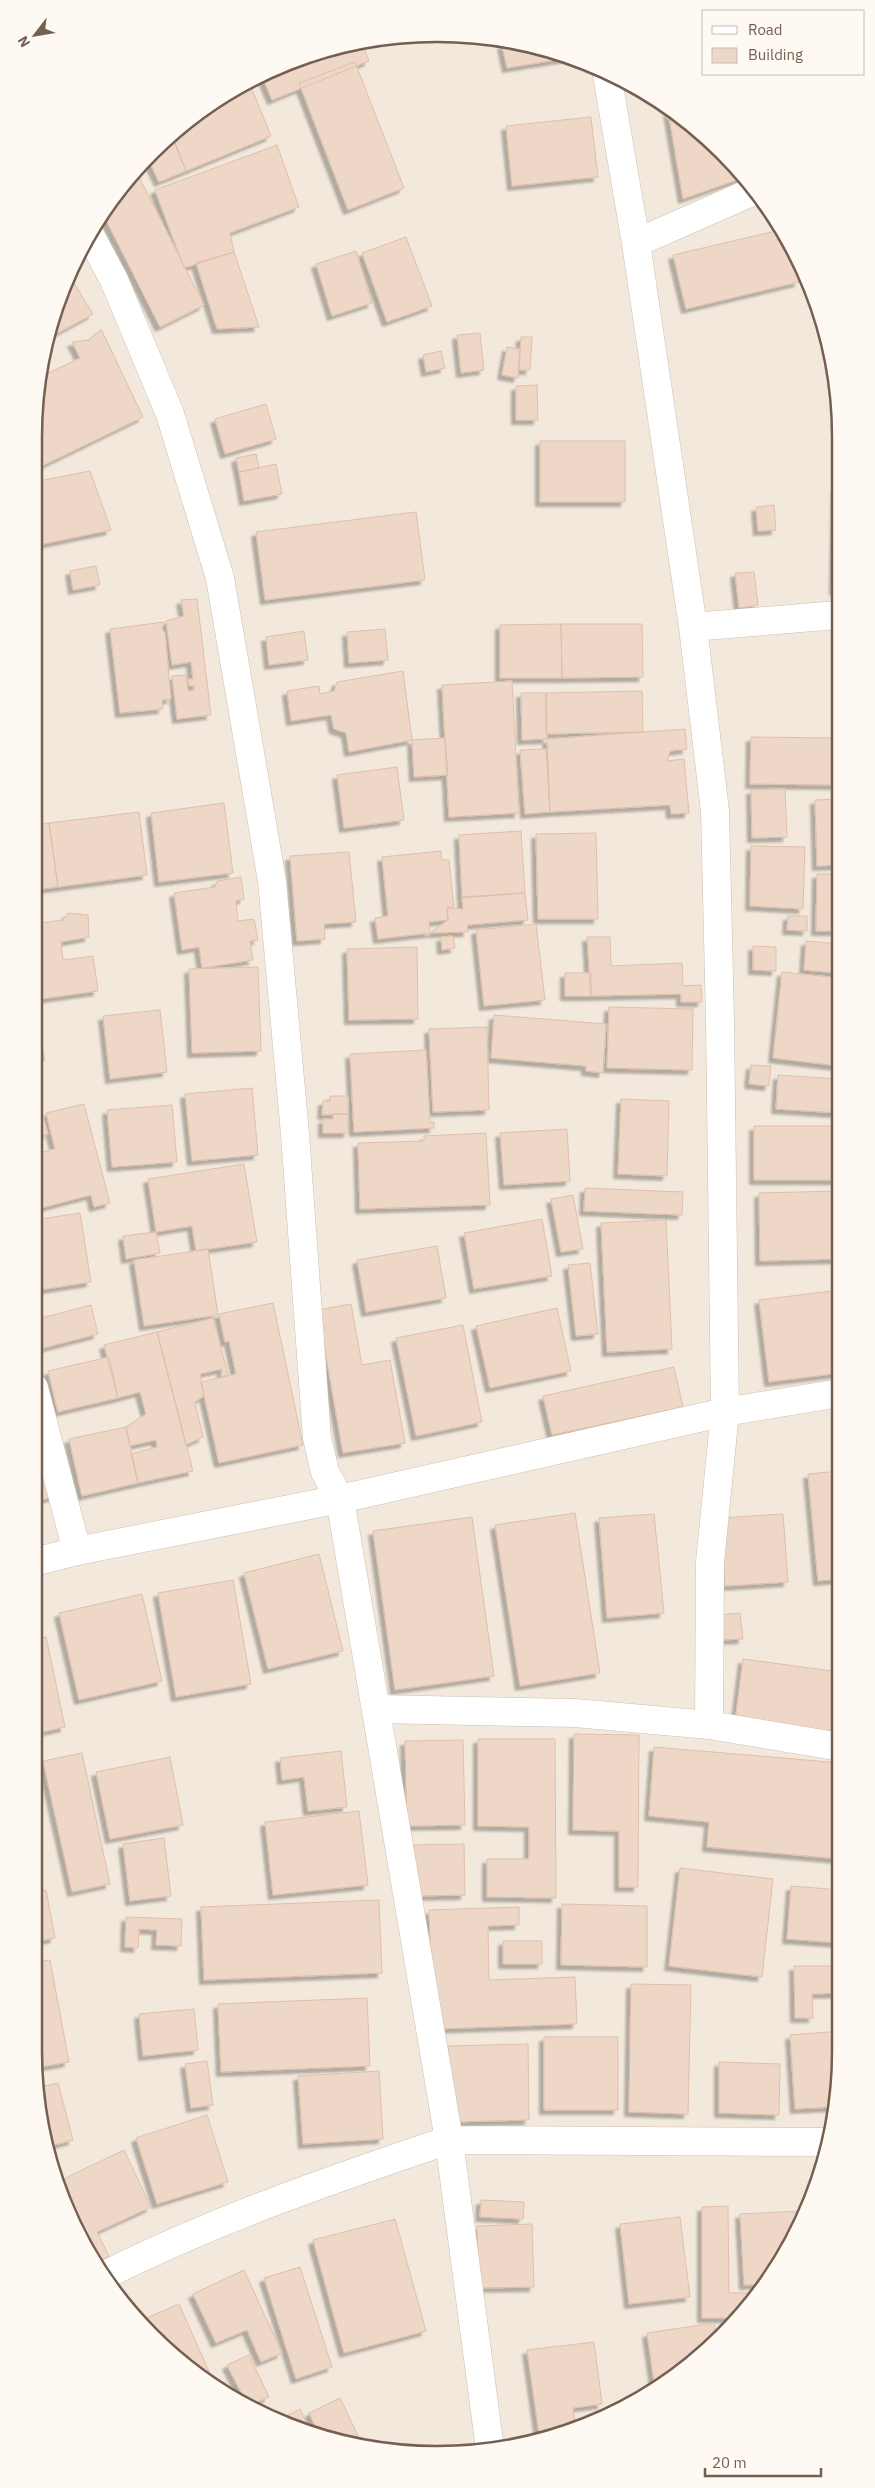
<svg xmlns="http://www.w3.org/2000/svg" width="875" height="2488" viewBox="0 0 875 2488" font-family="'IBM Plex Sans',sans-serif">
  <style>
    .residential { fill: #f2e8dc }
    .building { fill: #eed7c7; stroke: #dfbfa9; filter: url(#shadow) }
    .lines { fill: none; stroke-linecap: round; stroke-linejoin: round }
    .minor-casing { stroke: #cdbfb3; stroke-width: 29 }
    .secondary-casing { stroke: #cfbfb1; stroke-width: 29 }
    .minor { stroke: #fff; stroke-width: 28 }
    .secondary { stroke: #fff; stroke-width: 28 }
    .rim { fill: none; stroke: #755f51; stroke-width: 2.5 }
  </style>
  <defs>
    <filter id="shadow"><feDropShadow dx="-4.5" dy="4.5" stdDeviation="1" flood-color="#0004"/></filter>
  </defs>
  <rect width="100%" height="100%" fill="#fbf6ed"/>
  <!-- residential -->
  <path class="residential" d="M464 35 542 47 640 88 741 171 800 259 838 385 841 2050 828 2155 773 2275 723 2336 662 2386 542 2441 464 2453 385 2451 259 2412 192 2371 134 2317 64 2205 41 2129 34 2050V438L47 333 75 259 117 192 171 134 235 88 307 55 385 37Z"/>
  <!-- building -->
  <path class="building" d="M362 43 369 61 272 100 262 76 307 55Z
    M515 43 542 47 568 58 507 68 502 45Z
    M355 62 404 188 348 210 299 83Z
    M249 82 271 136 186 171 171 134 235 88Z
    M668 111 741 171 745 177 683 199Z
    M591 117 598 177 512 186 506 126Z
    M172 135 186 171 159 182 148 159Z
    M277 145 299 207 230 233 234 252 184 268 155 190Z
    M136 171 204 305 160 327 103 214 117 192Z
    M780 230 790 245 799 282 686 309 673 255Z
    M406 237 432 306 387 322 362 253Z
    M356 251 372 303 332 316 316 264Z
    M234 252 259 327 217 329 196 263Z
    M69 275 93 314 47 339V333Z
    M101 329 143 417 34 470V438L42 376 80 358 72 342 90 340Z
    M480 333 484 370 461 373 457 335Z
    M521 337H532L530 370H519Z
    M507 347 520 349 518 378 502 375Z
    M441 351 445 368 426 372 423 355Z
    M537 385 538 420H516V386Z
    M266 404 276 439 225 454 215 419Z
    M540 441H625V502H540Z
    M256 454 259 468 239 472 236 458Z
    M276 464 282 494 244 501 239 472Z
    M90 471 111 530 34 546V482Z
    M836 488H838V591L834 590Z
    M774 505 776 530 758 531 756 507Z
    M416 512 425 580 265 600 256 532Z
    M96 566 100 585 73 590 70 571Z
    M754 572 758 605 739 608 735 573Z
    M197 599 211 715 177 719 172 676 186 675 188 691 194 690V686H189L188 679H193L191 662 172 665 166 621 184 616 181 600Z
    M164 622 162 629 165 632 171 699 162 700 163 709 120 713 110 629Z
    M561 624H642L643 677 562 678Z
    M561 624 562 678H500V625Z
    M385 629 388 660 349 663 347 632Z
    M304 631 308 660 269 665 266 637Z
    M403 671 412 740 349 752 346 733 334 729 331 715 291 721 287 691 319 686 320 694 334 691 337 682Z
    M512 681 519 813 449 817 442 685Z
    M642 691 643 732 546 734V693Z
    M521 693H546L547 739 522 740Z
    M685 729 687 749 670 751 667 761 684 759 689 813 671 814 670 805 550 812 547 739Z
    M751 737 838 738 839 785 750 784Z
    M445 738 448 775 414 777 412 740Z
    M546 749 550 812 525 814 520 750Z
    M34 752 39 803H34Z
    M397 767 404 820 344 828 337 775Z
    M785 789 787 837 752 838 751 790Z
    M839 799V865L817 866 815 800Z
    M224 803 233 873 159 882 151 813Z
    M139 812 147 875 58 887 49 823Z
    M49 823 58 887 34 890V825Z
    M521 831 525 893 462 897 459 835Z
    M596 833 598 919H538L536 834Z
    M751 846 805 847 803 909 750 906Z
    M441 851 442 860H449L454 907 447 908 448 920 429 922 430 933 378 939 375 918 388 916 382 857Z
    M349 852 356 922 324 924 325 939 297 941 290 856Z
    M817 874H839V931H816Z
    M241 877 244 899 236 901 238 921 254 919 258 940 250 941 253 960 202 968 199 947 182 950 174 893 215 887 217 881Z
    M525 893 528 920 467 925 468 932 430 933 448 920 447 908 463 909 462 898Z
    M68 913 88 915 89 937 61 942 63 960 93 956 98 991 34 1000V924L63 920Z
    M788 916H807V931L787 930Z
    M536 924 545 1000 484 1006 476 930Z
    M453 936 455 948 442 950 441 937Z
    M587 937H610L611 966 682 963 683 986 701 985 702 1002H681V994L591 996Z
    M806 941 839 944V973L804 970Z
    M753 946 776 947V971L753 970Z
    M417 947 418 1019 349 1020 347 949Z
    M258 967 261 1051 192 1053 189 969Z
    M782 972 839 978V1066L773 1058Z
    M565 973H591V996H565Z
    M609 1007 693 1009 692 1070 607 1068Z
    M34 1010 45 1060 34 1062Z
    M160 1010 167 1072 110 1079 103 1016Z
    M494 1015 606 1024 603 1073 586 1071V1066L491 1058Z
    M487 1027 489 1110 433 1112 429 1029Z
    M426 1050 430 1122H434V1128L354 1132 350 1054Z
    M751 1065 771 1066 769 1086 749 1084Z
    M778 1075 839 1079V1113L776 1109Z
    M34 1082 48 1134 34 1138Z
    M252 1088 258 1155 192 1161 185 1094Z
    M330 1096H348V1114L322 1115 323 1101H330Z
    M621 1099 669 1101 667 1176 618 1174Z
    M84 1104 110 1203 94 1207 91 1195 34 1210V1154L55 1149 46 1113Z
    M172 1105 177 1162 112 1167 107 1110Z
    M333 1114H348V1133H323V1119H333Z
    M754 1126H839V1180H754Z
    M567 1129 570 1181 504 1185 500 1133Z
    M486 1133 490 1205 360 1209 358 1143 424 1141V1136Z
    M244 1164 257 1242 196 1251 192 1226 156 1232 148 1179Z
    M585 1188 683 1192 682 1215 584 1211Z
    M839 1191 840 1259 760 1261 759 1193Z
    M573 1195 583 1249 561 1252 551 1199Z
    M80 1213 91 1282 34 1291V1220Z
    M542 1219 552 1276 474 1289 464 1233Z
    M666 1220 672 1349 607 1352 601 1223Z
    M156 1232 160 1253 126 1259 123 1236Z
    M437 1246 446 1298 366 1312 357 1260Z
    M208 1249 218 1315 144 1326 134 1260Z
    M590 1263 598 1334 576 1336 568 1265Z
    M840 1290V1373L769 1382 759 1300Z
    M273 1303 303 1445 219 1463 201 1382 236 1374 229 1341 225 1342 219 1314Z
    M351 1304 362 1365 390 1360 405 1443 343 1453 318 1310Z
    M91 1305 98 1334 40 1349 34 1320Z
    M557 1308 571 1371 490 1388 476 1326Z
    M213 1318 228 1375 221 1377 222 1369 200 1374 204 1396 195 1402 203 1437 186 1445 157 1332Z
    M463 1325 482 1422 416 1436 396 1338Z
    M157 1332 193 1471 138 1483 131 1454 157 1447 156 1440 130 1446 126 1427 146 1414 140 1392 118 1398 104 1345Z
    M109 1357 118 1398 58 1412 48 1371Z
    M674 1367 683 1407 552 1435 543 1396Z
    M126 1427 138 1483 82 1496 69 1439Z
    M34 1435 55 1496 34 1503Z
    M840 1471V1579L818 1581 808 1474Z
    M575 1513 600 1673 520 1686 495 1525Z
    M654 1514 664 1613 607 1618 599 1518Z
    M783 1514 788 1582 725 1586 720 1518Z
    M472 1517 494 1676 395 1690 373 1531Z
    M319 1554 343 1651 268 1669 244 1573Z
    M233 1580 251 1684 176 1697 158 1593Z
    M142 1594 162 1681 79 1700 59 1613Z
    M740 1613 743 1639 721 1640 719 1615Z
    M46 1637 65 1727 34 1734V1639Z
    M743 1659 840 1672 841 1737 735 1723Z
    M574 1734 639 1735 638 1887H619V1831L573 1830Z
    M478 1739H555L556 1898 487 1897V1859H529V1827L478 1826Z
    M463 1740 465 1825 407 1826 405 1741Z
    M654 1747 841 1763V1859L707 1847 709 1822 649 1816Z
    M341 1751 347 1807 308 1811 304 1777 282 1780 280 1758Z
    M82 1753 110 1884 72 1892 43 1761Z
    M170 1757 183 1825 110 1839 96 1772Z
    M359 1811 368 1885 273 1895 265 1822Z
    M164 1838 171 1896 130 1901 123 1844Z
    M464 1844 465 1895 414 1896V1845Z
    M680 1868 773 1879 762 1977 669 1966Z
    M791 1886 841 1890V1943L787 1939Z
    M46 1890 55 1938 34 1942V1892Z
    M379 1900 382 1973 204 1980 201 1907Z
    M562 1904 647 1906V1967L561 1965Z
    M519 1907V1925L488 1926 489 1980 575 1977 577 2024 434 2029 429 1910Z
    M126 1917 182 1919 181 1946 156 1945 157 1930 139 1929 138 1948 125 1947Z
    M503 1941H542V1964H503Z
    M50 1960 69 2062 35 2068 34 1962Z
    M794 1966H841V1993L812 1994 813 2018H795Z
    M631 1984 691 1985 688 2114 629 2112Z
    M367 1998 370 2066 221 2072 218 2004Z
    M194 2009 198 2050 143 2056 139 2014Z
    M841 2031V2050L834 2107 795 2109 790 2035Z
    M544 2037H618V2110H544Z
    M528 2044 529 2120 450 2122 448 2046Z
    M207 2061 213 2105 191 2108 185 2064Z
    M719 2062 780 2064 779 2115 719 2113Z
    M379 2071 383 2139 303 2144 298 2076Z
    M58 2083 73 2140 47 2147 41 2129 37 2088Z
    M207 2115 228 2182 157 2204 136 2138Z
    M124 2150 151 2207 97 2232 109 2256 99 2261 64 2205 57 2182Z
    M481 2200 524 2202 523 2219 480 2217Z
    M728 2206 729 2293H758L737 2318H702V2207Z
    M802 2211 773 2275 766 2284 744 2285 740 2214Z
    M680 2217 690 2297 629 2304 620 2224Z
    M395 2219 426 2331 344 2353 313 2240Z
    M532 2224 534 2287 479 2288 477 2226Z
    M300 2267 332 2367 296 2379 264 2278Z
    M244 2270 282 2353 261 2362 247 2330 216 2343 193 2294Z
    M179 2304 215 2385 192 2371 139 2321Z
    M714 2323 717 2341 662 2386 655 2389 647 2333Z
    M594 2342 602 2404 573 2408 575 2425 540 2441 527 2350Z
    M249 2355 269 2397 248 2406 227 2365Z
    M340 2398 362 2444 317 2430 309 2413Z
    M300 2409 309 2428 281 2419Z"/>
  <g class="lines">
    <!-- minor casing -->
    <g class="minor-casing">
      <path id="minor" d="M607 75 636 243 693 627 715 811 720 1021 725 1412 710 1562 709 1725
        M90 235 114 280 170 414 220 578 272 881 295 1134 317 1438 325 1472 340 1499 449 2140 829 2142
        M636 243 754 191
        M693 627 838 615
        M34 1388 77 1551
        M376 1709 575 1713 709 1725 841 1747
        M107 2274C217 2219 333 2179 449 2140L490 2449"/>
    </g>
    <!-- secondary casing -->
    <g class="secondary-casing">
      <path id="secondary" d="M34 1562 77 1551 340 1499 725 1412 840 1393"/>
    </g>
    <!-- minor -->
    <use href="#minor" class="minor"/>
    <!-- secondary -->
    <use href="#secondary" class="secondary"/>
  </g>
  <!-- crop -->
  <path d="M0 0H875V2488H0ZM437 42H437A395 395 0 0 1 832 437V2051A395 395 0 0 1 437 2446H437A395 395 0 0 1 42 2051V437A395 395 0 0 1 437 42Z" fill="#fefaf3" fill-rule="evenodd"/>
  <path class="rim" d="M437 42H437A395 395 0 0 1 832 437V2051A395 395 0 0 1 437 2446H437A395 395 0 0 1 42 2051V437A395 395 0 0 1 437 42Z"/>
  <!-- legend -->
  <rect x="702" y="10" width="162" height="65" fill="#fefaf3" stroke="#c7bcb2"/>
  <rect x="712" y="26" width="25" height="8" fill="#ffffff" stroke="#c7bcb2"/>
  <text x="748" y="35" font-size="15" fill="#755f51">Road</text>
  <rect x="712" y="48" width="25" height="15" fill="#eed7c7" stroke="#c7bcb2"/>
  <text x="748" y="60" font-size="15" fill="#755f51">Building</text>
  <!-- north arrow -->
  <g transform="translate(35 35) rotate(239)" stroke="#fefaf3" stroke-width="4" paint-order="stroke">
  <path d="M0-4L9 19L0 12L-9 19Z" fill="#755f51"/>
  <text y="-8" font-size="14" font-weight="bold" text-anchor="middle" fill="#755f51">N</text>
  </g>
  <!-- scale -->
  <path d="M705 2468v8h116v-8" fill="none" stroke="#755f51" stroke-width="2.5"/>
  <text x="712" y="2468" font-size="15" fill="#755f51" stroke="#fefaf3" stroke-width="4" paint-order="stroke">20 m</text>
</svg>
